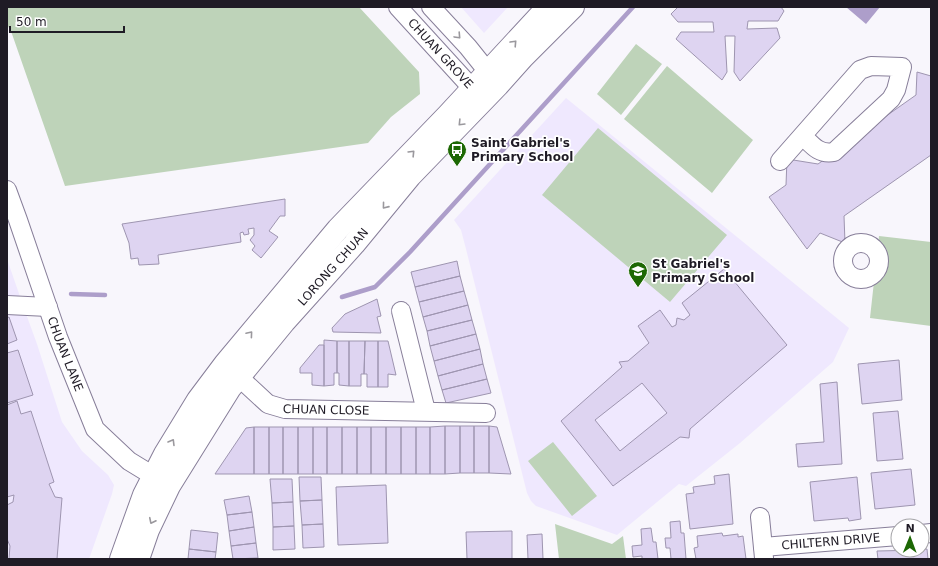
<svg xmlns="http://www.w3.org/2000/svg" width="938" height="566" viewBox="0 0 938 566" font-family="'DejaVu Sans',sans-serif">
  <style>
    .built { fill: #efe8fe }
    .green { fill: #bed3b9 }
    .water { fill: #ad9eca }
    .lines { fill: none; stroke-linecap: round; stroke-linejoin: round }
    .stream { stroke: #ad9eca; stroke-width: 4.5 }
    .building { fill: #ded4f1; stroke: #9e95b0; fill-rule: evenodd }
    .minor-casing { stroke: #877e99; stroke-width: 20 }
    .major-casing { stroke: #877e99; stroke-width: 24 }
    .minor { stroke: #fff; stroke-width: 18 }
    .major { stroke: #fff; stroke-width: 22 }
    .oneway { stroke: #9a989d }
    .labels { text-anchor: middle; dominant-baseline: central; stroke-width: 3.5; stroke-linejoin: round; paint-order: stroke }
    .street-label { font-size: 12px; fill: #1f1b25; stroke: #fff }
    .poi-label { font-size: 12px; font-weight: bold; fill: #1f1b25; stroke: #fff; text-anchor: start }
  </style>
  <rect width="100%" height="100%" fill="#f8f6fc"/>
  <!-- built -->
  <path class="built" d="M461 7H508L484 33Z
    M566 98 849 328 833 362 740 443 686 486 679 484 617 535 536 506 531 501 527 493 466 249 461 230 454 220Z
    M7 259 25 311 37 344 62 422 82 451 108 475 114 485 112 494 89 559H7Z"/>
  <!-- green -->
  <path class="green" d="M7 7H359L419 72 420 94 391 117 368 143 65 186 12 34 7 24Z
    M636 44 662 64 621 115 597 94Z
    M667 66 753 140 712 193 624 119Z
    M598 128 727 235 670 302 542 195Z
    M879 236 931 242V326L870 318Z
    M553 442 597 496 572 516 528 461Z
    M555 524 612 544 623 536 626 559H559Z"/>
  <!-- water -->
  <path class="water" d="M846 7H880L866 24Z"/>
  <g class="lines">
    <!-- stream -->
    <path class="stream" d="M71 294 105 295
      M342 297 375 287 410 252 633 7"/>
  </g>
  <!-- building -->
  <path class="building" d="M678 7H781L784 11 778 21H748L747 29 777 28 780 38 740 81 734 72 735 36H725L727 72 722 80 676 39 681 32H714L713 22H678L671 14Z
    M917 72 931 76V155L844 216 845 243 820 233 807 249 769 197 786 185 787 159 818 164 916 95Z
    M285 199V216H280L269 231 278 237 261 258 252 250 255 246 250 240 254 235V228L248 229 249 234 244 235 243 232 240 233 241 242 158 255 159 264 139 265 138 258 131 259 129 243 122 224Z
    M457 261 460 276 415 287 411 272Z
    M724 269 787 345 690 429 689 438 680 437 613 486 561 421 622 367 619 362 628 361 649 343 638 326 660 310 672 327 676 325 677 318 684 320 690 315 682 303ZM642 383 667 413 620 451 595 420Z
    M460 276 464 291 419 302 415 287Z
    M464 291 468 305 423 317 419 302Z
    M377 299 381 316 377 317 381 333 333 332 332 328 345 314Z
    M468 305 472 320 427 331 423 317Z
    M9 317 17 340 7 344V318Z
    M472 320 476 334 430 346 427 331Z
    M476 334 480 349 434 361 430 346Z
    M324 340 337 341V373H334V385L324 386Z
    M337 341H349V386L339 385V373H337Z
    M349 341H365L364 374H361V386H349Z
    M365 341H378V387H367V374H364Z
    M378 341H388L396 375 388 374V387H378Z
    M319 345H324V386L312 385V373H300V368Z
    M480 349 483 364 438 376 434 361Z
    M18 350 33 395 7 403V353Z
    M899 360 902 400 862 404 858 364Z
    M483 364 487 379 442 390 438 376Z
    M487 379 491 393 446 403 442 390Z
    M837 382 842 464 798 467 796 444 824 442 820 384Z
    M17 401 21 414 31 411 54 482 49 484 55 497 62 498 57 559H9L10 546 7 539V505L13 502 14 495 7 497V405Z
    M898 411 903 459 877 461 873 413Z
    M445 426V474H430V427Z
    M445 426H460V473L445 474Z
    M460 426H474V473H460Z
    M474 426H489V473H474Z
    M489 426 497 427 511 474 489 473Z
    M254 427V474H215L246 428Z
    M254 427H269V474H254Z
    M269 427H283V474H269Z
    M283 427H298V474H283Z
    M298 427H313V474H298Z
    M313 427H327V474H313Z
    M327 427H342V474H327Z
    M342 427H357V474H342Z
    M357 427H371V474H357Z
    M371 427H386V474H371Z
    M386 427H401V474H386Z
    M401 427H416V474H401Z
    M416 427H430V474H416Z
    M911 469 915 505 875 509 871 473Z
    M729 474 733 524 690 529 686 494 694 493 693 487 715 484 714 476Z
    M299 477H321L322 500 300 501Z
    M857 477 861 519 849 521 848 518 814 521 810 482Z
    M270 479H292L293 502 272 503Z
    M386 485 388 543 338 545 336 487Z
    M249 496 252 512 227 515 224 500Z
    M322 500 323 524 302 525 300 501Z
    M293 502 294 526 273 527 272 503Z
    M252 512 254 527 229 531 227 515Z
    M680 521 681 533H684L686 559H671L670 548H666L665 538H671L670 522Z
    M323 524 324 547 303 548 302 525Z
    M294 526 295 549 273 550V527Z
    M254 527 256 543 231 546 229 531Z
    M651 528 653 542H656L658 559H642V556L633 557 632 546 642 545 641 529Z
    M191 530 218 533 216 552 189 549Z
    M512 531V559H467L466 532Z
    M722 533 723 536 738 534V537L743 536 746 559H696L694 548 698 547 697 536Z
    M542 534 543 559H528L527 535Z
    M256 543 258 558 233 559 231 546Z
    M189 549 216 552 215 559H188Z
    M922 549H927L928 559H878L877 551 922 550Z"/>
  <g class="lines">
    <!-- minor casing -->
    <g class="minor-casing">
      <g id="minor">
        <path id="s1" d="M398 7 481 98"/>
        <path d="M431 7 468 47 496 82"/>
        <path d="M780 161 860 70 871 66 902 67 896 90 891 99 834 152C819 155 812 145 803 136"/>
        <path id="s2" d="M7 190 18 220 58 337 95 429 129 461 165 483"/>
        <circle cx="861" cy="261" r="18"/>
        <path d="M7 305 48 307"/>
        <path d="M401 311 426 411"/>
        <path id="s3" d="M229 368 268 404 285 409 486 413"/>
        <path d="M760 517 764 558"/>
        <path d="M922 534 931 533"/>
        <path id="s4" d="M763 547 898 536"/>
      </g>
    </g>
    <!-- major casing -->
    <g class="major-casing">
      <g id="major">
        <path d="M121 559 126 545 144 495 165 454 198 400 225 364 338 229 448 115 548 7"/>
        <path id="s5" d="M138 559 148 530 169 486 230 388 284 322 354 244 410 176 498 85 523 57 573 7"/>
      </g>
    </g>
    <!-- minor -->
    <use href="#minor" class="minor"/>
    <!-- major -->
    <use href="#major" class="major"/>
  </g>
  <!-- one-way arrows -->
  <defs><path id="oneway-chevron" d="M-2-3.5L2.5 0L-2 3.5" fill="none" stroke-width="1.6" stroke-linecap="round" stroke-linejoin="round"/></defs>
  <g class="oneway">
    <use href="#oneway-chevron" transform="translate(458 36) rotate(47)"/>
    <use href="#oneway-chevron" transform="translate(514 43) rotate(-47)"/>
    <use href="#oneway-chevron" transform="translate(461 123) rotate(134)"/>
    <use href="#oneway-chevron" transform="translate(412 153) rotate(-46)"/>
    <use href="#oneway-chevron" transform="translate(385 206) rotate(129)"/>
    <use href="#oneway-chevron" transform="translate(250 334) rotate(-50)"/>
    <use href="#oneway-chevron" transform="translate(172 442) rotate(-59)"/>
    <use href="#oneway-chevron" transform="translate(152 521) rotate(116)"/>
  </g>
  <!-- icons -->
  <defs>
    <g id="bus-pin" transform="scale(1)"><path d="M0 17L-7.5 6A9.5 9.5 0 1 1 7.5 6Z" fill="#1d6804" stroke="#fff"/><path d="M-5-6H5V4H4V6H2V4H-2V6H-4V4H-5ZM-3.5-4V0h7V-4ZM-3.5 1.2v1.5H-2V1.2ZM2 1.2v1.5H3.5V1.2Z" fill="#fff"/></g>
    <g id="school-pin" transform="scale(1)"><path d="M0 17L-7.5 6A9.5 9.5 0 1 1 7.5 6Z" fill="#1d6804" stroke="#fff"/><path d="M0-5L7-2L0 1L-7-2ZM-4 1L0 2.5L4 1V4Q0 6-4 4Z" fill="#fff"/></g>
  </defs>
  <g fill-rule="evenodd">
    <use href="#bus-pin" x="457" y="150"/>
    <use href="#school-pin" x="638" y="271"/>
  </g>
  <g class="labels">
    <!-- street labels -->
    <g class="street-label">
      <text stroke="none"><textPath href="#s1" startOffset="63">CHUAN GROVE</textPath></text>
      <text stroke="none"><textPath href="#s5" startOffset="354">LORONG CHUAN</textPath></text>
      <text stroke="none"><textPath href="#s2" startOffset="174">CHUAN LANE</textPath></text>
      <text stroke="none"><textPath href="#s3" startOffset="112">CHUAN CLOSE</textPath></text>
      <text stroke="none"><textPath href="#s4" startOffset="68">CHILTERN DRIVE</textPath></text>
    </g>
    <!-- poi labels -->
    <g class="poi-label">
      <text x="471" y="143">Saint Gabriel's<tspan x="471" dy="14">Primary School</tspan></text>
      <text x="652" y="264">St Gabriel's<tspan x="652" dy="14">Primary School</tspan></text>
    </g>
  </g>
  <!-- border -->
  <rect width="938" height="566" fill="none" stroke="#1f1b25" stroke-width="16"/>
  <!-- north arrow -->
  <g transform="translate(910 538) rotate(1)"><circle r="19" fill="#ffffff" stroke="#a5a4a8"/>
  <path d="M0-3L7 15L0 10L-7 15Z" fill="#1d6804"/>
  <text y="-6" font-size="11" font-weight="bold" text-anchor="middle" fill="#1f1b25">N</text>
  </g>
  <!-- scale -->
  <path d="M10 26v6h114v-6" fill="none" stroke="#1f1b25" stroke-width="2"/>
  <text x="16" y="26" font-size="12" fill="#1f1b25" stroke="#ffffff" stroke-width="3" paint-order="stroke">50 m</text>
</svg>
